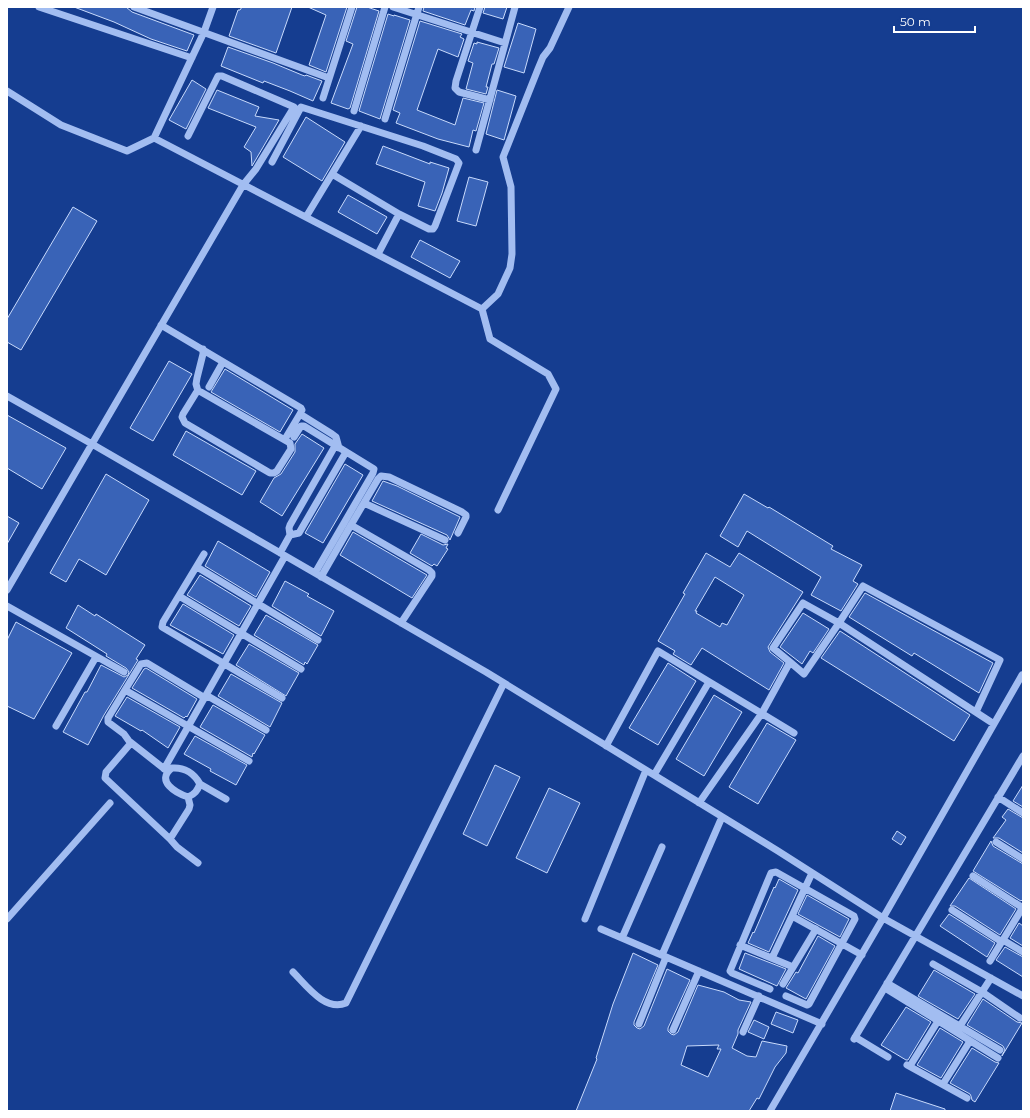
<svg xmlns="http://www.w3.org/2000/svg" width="1030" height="1118" viewBox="0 0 1030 1118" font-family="Montserrat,sans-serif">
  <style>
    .building { fill: #3963b7; stroke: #c8dafc; fill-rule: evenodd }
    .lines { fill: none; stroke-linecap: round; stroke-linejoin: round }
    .minor { stroke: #a2bdf1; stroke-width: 7 }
  </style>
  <rect width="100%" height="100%" fill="#153d90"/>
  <!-- building -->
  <path class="building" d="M74 7H126L132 12 194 35 187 51 151 39 114 22Z
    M242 7H292L276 53 229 36 238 10H240Z
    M308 7H347L326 72 309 65 326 15Z
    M357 7H367L379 11 350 108 348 109 331 103 353 44 346 41Z
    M424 7H475L474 11 471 10 465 25 423 11Z
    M485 7H507L503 19 483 13Z
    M388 14 394 16V15L410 20 380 119 359 111Z
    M420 21 462 34 460 37 464 39 458 57 438 49 417 110 455 125 463 98 484 103 476 131 473 130 469 147 438 139 396 123 400 113 393 110Z
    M518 23 536 29 524 73 504 67Z
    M477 42 499 48 494 64H492L486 87H488L486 94 466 89 473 63 468 61 474 43 477 44Z
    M228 47 273 63 302 75 305 76 306 75 322 81 313 101 290 91 264 81 263 83 221 66Z
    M192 80 206 89 186 129 169 120Z
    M217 90 259 107 255 116 279 120 252 166 251 152 244 147 256 127 208 108Z
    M497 90 516 96 504 140 486 134Z
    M306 117 345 142 322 181 283 157Z
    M383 146 430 164V162L449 168 442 193 435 211 418 206 425 182 376 164Z
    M469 177 488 182 476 226 457 221Z
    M348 195 387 217 377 234 338 212Z
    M73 207 97 221 21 350 7 342V319Z
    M420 240 460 261 450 278 411 257Z
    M169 361 192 374 153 441 130 428Z
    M225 369 293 410 280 432 211 392Z
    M7 415 66 448 42 489 7 468Z
    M186 431 256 471 242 495 173 455Z
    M302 434 324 448 282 516 260 502 274 478 281 474 295 452V444Z
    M345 464 363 475 323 543 305 533Z
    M106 474 149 500 106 575 79 559 66 582 50 573Z
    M383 481 397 486 460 517 450 540 447 535 372 501Z
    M744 494 768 508 769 507 833 546 831 549 862 565 853 581 858 584 841 611 811 595 821 577 747 531 738 547 720 536Z
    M7 516 19 523 7 544Z
    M353 532 427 575 412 598 340 555Z
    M421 534 443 545 448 544 446 548 448 549 437 566 434 564 432 566 410 553Z
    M218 541 270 572 256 597 205 566Z
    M706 553 730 567 739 553 803 592 768 647 770 652 784 663 769 690 702 648 691 665 673 654 675 651 658 641 685 594 683 593ZM715 577 744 595 727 625 722 623 720 627 696 613 697 611H695Z
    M200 575 251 606 239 626 187 595Z
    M285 581 309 594 307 596 334 611 321 636 272 606Z
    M865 593 993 663 979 693 914 653 912 656 849 617Z
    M183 604 234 635 223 654 170 625Z
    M78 605 95 616 96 614 145 645 136 659 138 660 104 715 88 745 63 732 85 692H87L101 665 124 677 128 675 129 672 126 668 106 656 107 654 66 628Z
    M803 613 829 629 813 653 810 651 802 664 780 647Z
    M266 615 318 645 307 664 305 662 304 665 254 635Z
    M16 622 72 653 34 719 7 706V640Z
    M840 631 970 715 954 741 821 658Z
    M249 644 299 673 286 696 236 665Z
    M668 663 696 681 658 745 629 728Z
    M146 668 197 699 187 717 186 716 184 718 132 688 144 669Z
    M231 674 282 703 270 727 218 696Z
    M714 695 742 712 704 776 676 759Z
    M127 697 180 727 168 748 142 730 141 731 115 716Z
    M213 705 265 735 254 754 253 753 252 757 200 727Z
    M767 723 796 740 758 804 729 787Z
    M195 736 247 765 236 785 210 771 211 769 184 754Z
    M495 765 520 777 487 846 463 834Z
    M1023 785V807L1013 801Z
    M549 788 580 803 547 873 516 858Z
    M1008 809 1023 818V853L999 838H993L1006 820 1002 817Z
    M897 831 906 837 901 845 892 839Z
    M991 841 993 846 1023 864V899L1021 901 973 871Z
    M969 878 1016 909 1000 935 955 906H950Z
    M779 879 798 890 769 952 748 943 753 932 754 933 774 887 775 888Z
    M807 895 849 919 840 937 798 914Z
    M949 914 995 943 987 957 940 926Z
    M1019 923 1023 926V946L1010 938Z
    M818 936 835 946 806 999 786 988 796 972 798 973Z
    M1005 947 1023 957V977L996 960Z
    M633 953 658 965 634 1022V1025L637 1028 640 1029 644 1026 667 969 690 980 668 1028V1031L671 1034 674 1035 678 1032 698 985 724 992 739 1000 751 1002 738 1030V1034L732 1048 747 1056 756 1057 762 1041 787 1046 786 1053 775 1067 759 1099 757 1098 749 1111H576L597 1059 596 1058 613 1004ZM719 1045 717 1049H721L708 1077 681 1065 687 1046Z
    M745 953 786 969 777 986 739 969Z
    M934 970 975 994 958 1019 918 996Z
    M983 999 1017 1022 1022 1023 1002 1056V1055L1005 1050 1003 1046 967 1025Z
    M906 1007 931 1022 908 1060H906L881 1045Z
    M776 1012 798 1020 793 1033 771 1024Z
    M754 1020 769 1027 764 1039 748 1032Z
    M940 1028 963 1042 941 1078 917 1065Z
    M972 1048 995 1062 999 1063 975 1102 972 1100 971 1096 970 1094 950 1083Z
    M896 1093 945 1109V1111H890Z"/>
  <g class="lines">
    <!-- minor -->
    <path class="minor" d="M39 7 192 58
      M134 7 329 78
      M213 7 204 32 154 138 482 309 490 339 548 374 556 389 498 510
      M393 7 505 43
      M480 7 456 81 455 88 459 92 490 100
      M7 91 61 125 127 151 154 138
      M323 98 352 7
      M354 111 385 7
      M385 119 419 7
      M188 136 218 76H222L294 107 256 169 243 185 92 444 486 672 778 851 883 918 770 1111
      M476 150 515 7
      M272 162 301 107 423 146 456 159 459 163 435 226 433 229H429L399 214 378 254
      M332 174 399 214
      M306 217 361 126
      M482 309 498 294 510 268 512 254 511 187 503 157 538 69 543 57 550 48 569 7
      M161 325 301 408 302 410 300 414 332 434 336 437 339 448
      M209 387 223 362
      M198 391 201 392 290 443 291 449 277 471 274 473H270L185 423 182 417 183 414 196 393Z
      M198 391 196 384 197 378 203 354V349
      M7 396 92 444 7 590
      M294 437 301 426H304L374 469 373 473 315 573
      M285 439 300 414
      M364 503 445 540
      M290 535 289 528 290 525 335 446
      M280 553 290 535 299 533 346 452
      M204 554 163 622 162 627 282 698
      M197 567 318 640
      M321 577 351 525
      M179 596 301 669
      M7 606 124 672
      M401 623 432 576V573L429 570 351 525 378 479 381 476 389 477 462 512 466 515V517L458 533
      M1022 675 883 918 1023 996
      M125 690 108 718V722L124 734 129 741 167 771
      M206 695 266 730
      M205 698 147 663 141 664 125 690 249 761
      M976 712 1000 660 863 586 839 623 994 724
      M56 726 96 657
      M131 743 106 772 105 778 170 839 189 809 190 805 188 797
      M606 746 658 651 794 733
      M172 768C184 767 194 773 200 784 197 791 195 794 188 797 176 793 155 781 172 768Z
      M164 769 285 556
      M654 775 709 682
      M200 784 226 799
      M998 797 1023 813
      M699 803 762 713 790 662 804 674 839 623 803 603 773 648 790 662
      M170 839 177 847 198 863
      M996 842 1023 859
      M812 873 792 916 862 955
      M973 876 1023 908
      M952 910 1002 942
      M7 919 110 803
      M585 919 646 770
      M601 929 822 1024
      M622 938 662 847
      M1003 940 1023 952
      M740 945 793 967
      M662 955 722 817
      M772 958 792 916
      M990 961 1023 907
      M933 964 982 992 1020 1018
      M293 972C306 985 325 1012 346 1003L504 683
      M887 983 1000 1050
      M783 984 816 929
      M885 988 998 1058
      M770 989 732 973 730 971 771 873 776 872 854 916 855 919 809 1004 807 1005 786 996
      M639 1024 666 957
      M960 1026 991 978
      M673 1030 699 971
      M743 1032 759 996
      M855 1037 888 1057
      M854 1039 1023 756
      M907 1065 967 1098
      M910 1066 938 1021
      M943 1084 970 1041"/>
  </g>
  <!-- border -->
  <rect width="1030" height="1118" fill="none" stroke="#ffffff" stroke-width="16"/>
  <!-- scale -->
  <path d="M894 26v6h81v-6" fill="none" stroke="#ffffff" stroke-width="2"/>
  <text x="900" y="26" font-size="12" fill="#ffffff" stroke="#153d90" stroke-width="3" paint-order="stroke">50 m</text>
</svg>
